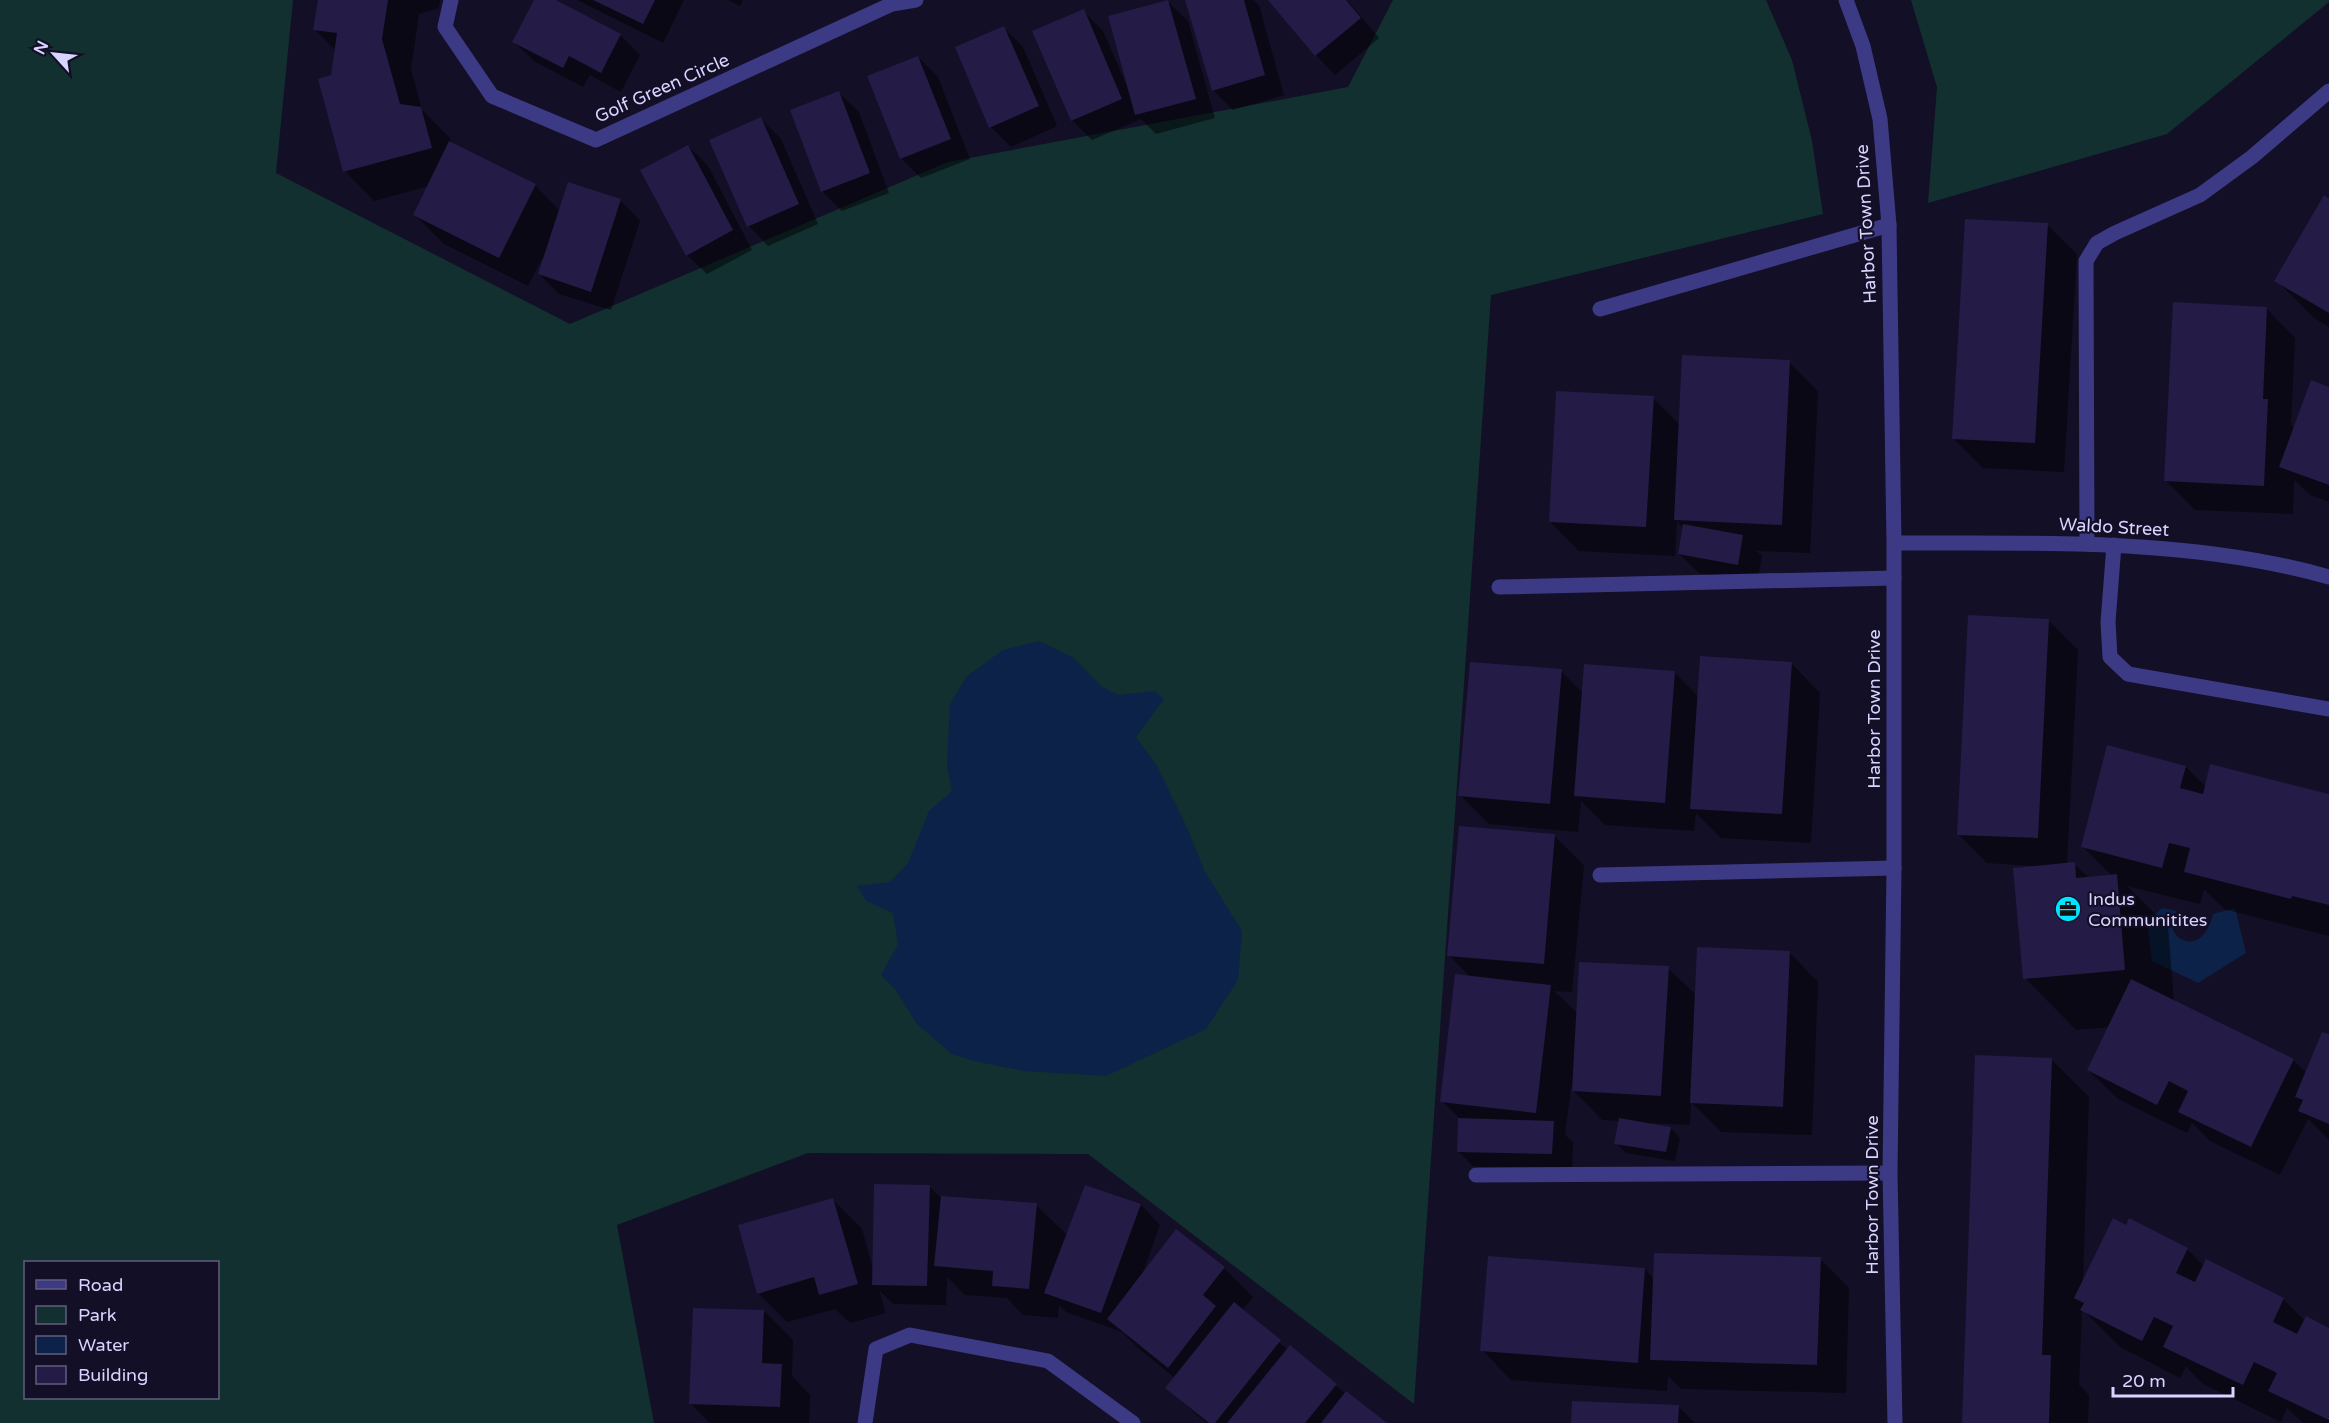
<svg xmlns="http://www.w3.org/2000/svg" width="2329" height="1423" viewBox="0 0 2329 1423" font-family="'Varela Round',sans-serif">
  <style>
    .green { fill: #12302f; fill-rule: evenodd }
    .water { fill: #0c2248 }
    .shadow { fill: #0007 }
    .building { fill: #241b47 }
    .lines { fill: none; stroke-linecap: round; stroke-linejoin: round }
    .lane { stroke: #3d3a85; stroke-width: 15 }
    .street { stroke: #3d3a85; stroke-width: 15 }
    .labels { text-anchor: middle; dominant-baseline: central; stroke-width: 4.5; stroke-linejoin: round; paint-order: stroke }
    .street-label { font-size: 18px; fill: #d9d4ff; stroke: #130f26 }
    .poi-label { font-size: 18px; fill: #d9d4ff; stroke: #130f26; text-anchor: start }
  </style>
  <rect width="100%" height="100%" fill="#130f26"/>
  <!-- green -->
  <path class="green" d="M0 0H293L276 173 570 324 948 162 1348 87 1393 0H1766L1792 60 1812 141 1823 214 1491 295 1414 1404 1088 1154 808 1153 617 1225 654 1423H0ZM26 1262H218V1398H26Z
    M1911 0H2329V2L2167 134 1928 203 1937 87Z"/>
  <!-- water -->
  <path class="water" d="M1039 641 1074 658 1101 686 1118 695 1155 691 1164 699 1136 737 1157 766 1188 830 1205 872 1242 931 1238 980 1206 1029 1106 1076 1024 1071 973 1061 952 1054 917 1024 895 989 881 975 898 944 893 913 866 901 857 886 890 882 908 863 929 811 952 791 947 765 950 704 967 676 1003 650Z
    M2162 908 2177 911C2158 935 2201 964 2213 914L2235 908 2246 953 2198 983 2152 961 2147 923Z"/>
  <!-- shadow -->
  <path class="shadow" d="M319 0H440L439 8 419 14 411 69 422 110 450 138 452 144 535 185 560 211 569 184 621 201 640 221 611 310 559 294 539 274 545 258 543 257 528 286 444 244 415 215 429 186 374 201 345 171 333 76 336 51 315 30Z
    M536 0H553L620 35 640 55 621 92 590 75 583 87 534 61 514 42Z
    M577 0H684L663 43Z
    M728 0H743L740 6Z
    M1190 0H1253L1259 5 1284 95 1233 110 1213 90Z
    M1270 0H1347L1379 38 1335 75 1316 55Z
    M1168 2 1188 21 1215 118 1156 134 1141 119 1092 140 1072 120 1083 11 1103 31 1127 86Z
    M1004 28 1023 47 1057 126 1011 147 991 127Z
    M918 57 938 77 970 159 921 178 901 158Z
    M839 93 859 112 889 193 842 211 822 191Z
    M761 119 781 139 818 224 768 246 749 226Z
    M688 146 708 166 752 250 707 274 687 255Z
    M2329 200V327L2314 318 2276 280Z
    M2047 225 2077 254 2064 472 1983 468 1954 439Z
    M2266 308 2295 338 2291 425 2295 428 2329 388V502L2310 495 2294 480 2293 514 2195 510 2166 481Z
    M1789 362 1818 391 1810 553 1757 551 1762 556 1757 584 1699 573 1679 554 1684 528 1677 521 1675 556 1579 551 1550 522 1653 398 1680 425Z
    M2049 621 2078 650 2067 865 2074 864 2089 878 2112 876 2082 846 2186 767 2206 787 2329 796V936L2224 909 2204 889 2200 904 2127 886 2168 927 2174 1002 2293 1060 2307 1073 2329 1036V1140L2308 1119 2280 1175 2210 1141 2192 1123 2187 1133 2118 1099 2088 1070 2109 1027 2076 1030 2025 978 2034 866 1987 863 1958 834Z
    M1791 663 1820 693 1811 843 1721 838 1696 813 1694 831 1605 825 1581 801 1578 832 1489 824 1460 795 1561 671 1583 693 1674 672 1699 697Z
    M1554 836 1584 865 1572 992 1554 991 1578 1014 1668 968 1697 996 1789 952 1818 982 1812 1135 1721 1132 1691 1102 1690 1125 1651 1123V1125L1670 1128 1680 1138 1675 1161 1626 1153 1616 1143 1620 1121 1602 1120 1571 1088 1565 1135 1573 1142 1572 1173 1478 1171 1458 1151 1460 1119 1442 1101 1471 978 1449 955Z
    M2051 1059 2089 1097 2083 1283 2127 1227 2187 1249 2204 1266 2283 1299 2305 1321 2329 1330V1423H2303L2287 1408 2281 1422 2203 1384 2186 1367 2180 1378 2120 1347 2082 1309 2079 1385 2089 1395 2088 1423H1963Z
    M929 1186 942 1199 1036 1205 1068 1236 1086 1187 1141 1205 1160 1225 1142 1275 1224 1268 1253 1297 1242 1311 1288 1350 1385 1423H1206L1167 1388 1175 1378 1138 1348 1122 1332 1066 1312 1059 1305 1058 1318 1023 1315 1007 1298 965 1295 947 1277 946 1305 893 1304 879 1290 886 1313 850 1323 835 1309 787 1322 758 1293 833 1200 862 1229 873 1268Z
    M1820 1259 1849 1288 1846 1393 1681 1389 1668 1376 1667 1391 1511 1380 1482 1350 1645 1269 1654 1279Z
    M764 1311 793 1340 792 1376 810 1395 809 1423H710L690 1403Z
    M1679 1407 1695 1423H1572Z"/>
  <!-- building -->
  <path class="building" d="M318 0H388L382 39 400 104 421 107 432 148 343 172 318 79 331 75 337 33 313 30Z
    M534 0H556L621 34 601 73 569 56 563 68 512 42Z
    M593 0H655L643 24Z
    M1168 0 1196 99 1135 115 1108 16Z
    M1185 0H1244L1265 75 1212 91Z
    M1268 0H1346L1361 18 1315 56Z
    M1084 9 1122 99 1071 121 1032 31Z
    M1004 26 1039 106 989 128 955 47Z
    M918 56 951 139 900 159 867 76Z
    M839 91 870 173 821 192 790 110Z
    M761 117 799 204 747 227 709 140Z
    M449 141 536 184 499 258 413 215Z
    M688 145 733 230 686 256 640 170Z
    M568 182 621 199 591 292 538 274Z
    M2324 195 2329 199V313L2274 281Z
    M1965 219 2048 223 2035 443 1952 439Z
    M2173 302 2267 307 2263 399H2268L2264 486 2164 481Z
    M1682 355 1790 360 1782 525 1674 520Z
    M2311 380 2329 387V485L2279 467Z
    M1556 391 1654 396 1646 527 1549 522Z
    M1683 524 1743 535 1738 565 1678 554Z
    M1968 615 2049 619 2038 838 1957 835Z
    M1700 656 1792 662 1782 814 1690 809Z
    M1470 662 1562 669 1550 804 1458 796Z
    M1584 664 1675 671 1665 803 1574 796Z
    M2107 745 2186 766 2180 788 2203 794 2210 764 2329 794V905L2292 896 2291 899 2184 872 2190 848 2169 843 2162 868 2081 847Z
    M1459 826 1555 834 1544 964 1447 956Z
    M2075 862 2076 878 2117 874 2125 970 2023 979 2013 868Z
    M1697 947 1790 951 1783 1107 1690 1103Z
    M1579 962 1669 966 1661 1096 1572 1091Z
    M1455 974 1551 985 1536 1113 1440 1102Z
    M2131 979 2294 1059 2251 1147 2178 1112 2188 1091 2169 1081 2157 1105 2087 1070Z
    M2322 1032 2329 1034V1124L2298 1111 2303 1100 2295 1097Z
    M1975 1055 2052 1058 2042 1355H2051L2049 1423H1962Z
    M1458 1118 1554 1121 1552 1154 1457 1152Z
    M1619 1118 1671 1127 1666 1152 1614 1144Z
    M874 1184 930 1185 927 1286 872 1285Z
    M1085 1185 1141 1204 1101 1313 1044 1293Z
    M941 1196 1037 1203 1029 1289 992 1286 993 1271 934 1266Z
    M833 1198 858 1284 819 1295 814 1277 757 1294 738 1225Z
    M2113 1218 2126 1225 2129 1218 2188 1248 2176 1273 2195 1282 2206 1259 2284 1298 2273 1322 2297 1334 2306 1316 2329 1328V1420L2268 1391 2277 1373 2254 1362 2243 1385 2163 1347 2173 1326 2154 1317 2142 1341 2080 1310 2084 1303 2074 1298Z
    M1176 1229 1225 1267 1203 1295 1216 1306 1168 1368 1107 1319Z
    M1654 1253 1821 1257 1817 1365 1650 1360Z
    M1488 1256 1645 1268 1638 1363 1480 1351Z
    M1234 1302 1281 1340 1215 1423H1209L1165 1388Z
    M693 1308 764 1310 762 1363 782 1364 780 1407 689 1404Z
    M1290 1345 1337 1384 1305 1423H1227Z
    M1346 1391 1387 1423H1321Z
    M1572 1401 1679 1405 1678 1423H1571Z"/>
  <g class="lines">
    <!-- lane -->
    <path class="lane" d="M1600 309 1889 225
      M2087 543 2086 261 2097 243 2115 233 2200 195 2252 157 2329 91
      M2114 545 2108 622 2110 657 2128 674 2329 709
      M1499 587 1894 578
      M1600 875 1894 868
      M1476 1175 1890 1173
      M865 1423 876 1349 910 1335 1048 1361 1133 1423"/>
    <!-- street -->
    <path class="street" d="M451 0 445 27 492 96 596 140 892 4 916 0
      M1846 0 1863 46 1880 119 1889 225 1894 543V868L1890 1173 1895 1423
      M1894 543C2039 544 2188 537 2329 577"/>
  </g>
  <!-- icons -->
  <defs>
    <g id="office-disc" transform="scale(1.35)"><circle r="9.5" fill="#00e5ff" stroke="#130f26"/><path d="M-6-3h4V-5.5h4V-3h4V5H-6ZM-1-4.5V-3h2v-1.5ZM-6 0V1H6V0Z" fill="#111"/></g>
  </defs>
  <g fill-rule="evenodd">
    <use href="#office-disc" x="2068" y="909"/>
  </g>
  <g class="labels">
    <!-- street labels -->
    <g class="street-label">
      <text transform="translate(662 88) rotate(-24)">Golf Green Circle</text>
      <text transform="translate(1866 224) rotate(-93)">Harbor Town Drive</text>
      <text transform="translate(2114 527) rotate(3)">Waldo Street</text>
      <text transform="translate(1874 709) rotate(-90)">Harbor Town Drive</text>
      <text transform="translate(1872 1195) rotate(-90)">Harbor Town Drive</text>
    </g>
    <!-- poi labels -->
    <g class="poi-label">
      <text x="2088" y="899">Indus<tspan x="2088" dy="21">Communitites</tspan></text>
    </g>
  </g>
  <!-- legend -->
  <rect x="24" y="1261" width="195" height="138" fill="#130f26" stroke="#625e7d" stroke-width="1.5"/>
  <rect x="36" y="1280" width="30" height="9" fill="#3d3a85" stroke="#625e7d" stroke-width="1.5"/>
  <text x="78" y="1291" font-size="18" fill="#d9d4ff">Road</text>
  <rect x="36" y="1306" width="30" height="18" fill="#12302f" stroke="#625e7d" stroke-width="1.5"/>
  <text x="78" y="1321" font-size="18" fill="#d9d4ff">Park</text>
  <rect x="36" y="1336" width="30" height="18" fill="#0c2248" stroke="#625e7d" stroke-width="1.5"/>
  <text x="78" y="1351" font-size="18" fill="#d9d4ff">Water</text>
  <rect x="36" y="1366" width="30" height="18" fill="#241b47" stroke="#625e7d" stroke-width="1.5"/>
  <text x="78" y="1381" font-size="18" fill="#d9d4ff">Building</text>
  <!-- north arrow -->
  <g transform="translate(54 54) rotate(297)" stroke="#130f26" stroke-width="4.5" paint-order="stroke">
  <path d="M0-4.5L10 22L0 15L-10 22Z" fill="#d9d4ff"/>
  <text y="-9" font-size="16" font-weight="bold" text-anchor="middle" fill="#d9d4ff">N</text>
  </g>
  <!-- scale -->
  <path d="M2113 1387v9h120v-9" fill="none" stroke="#d9d4ff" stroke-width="3"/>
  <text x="2122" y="1387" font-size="18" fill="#d9d4ff" stroke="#130f26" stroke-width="4.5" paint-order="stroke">20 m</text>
</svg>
